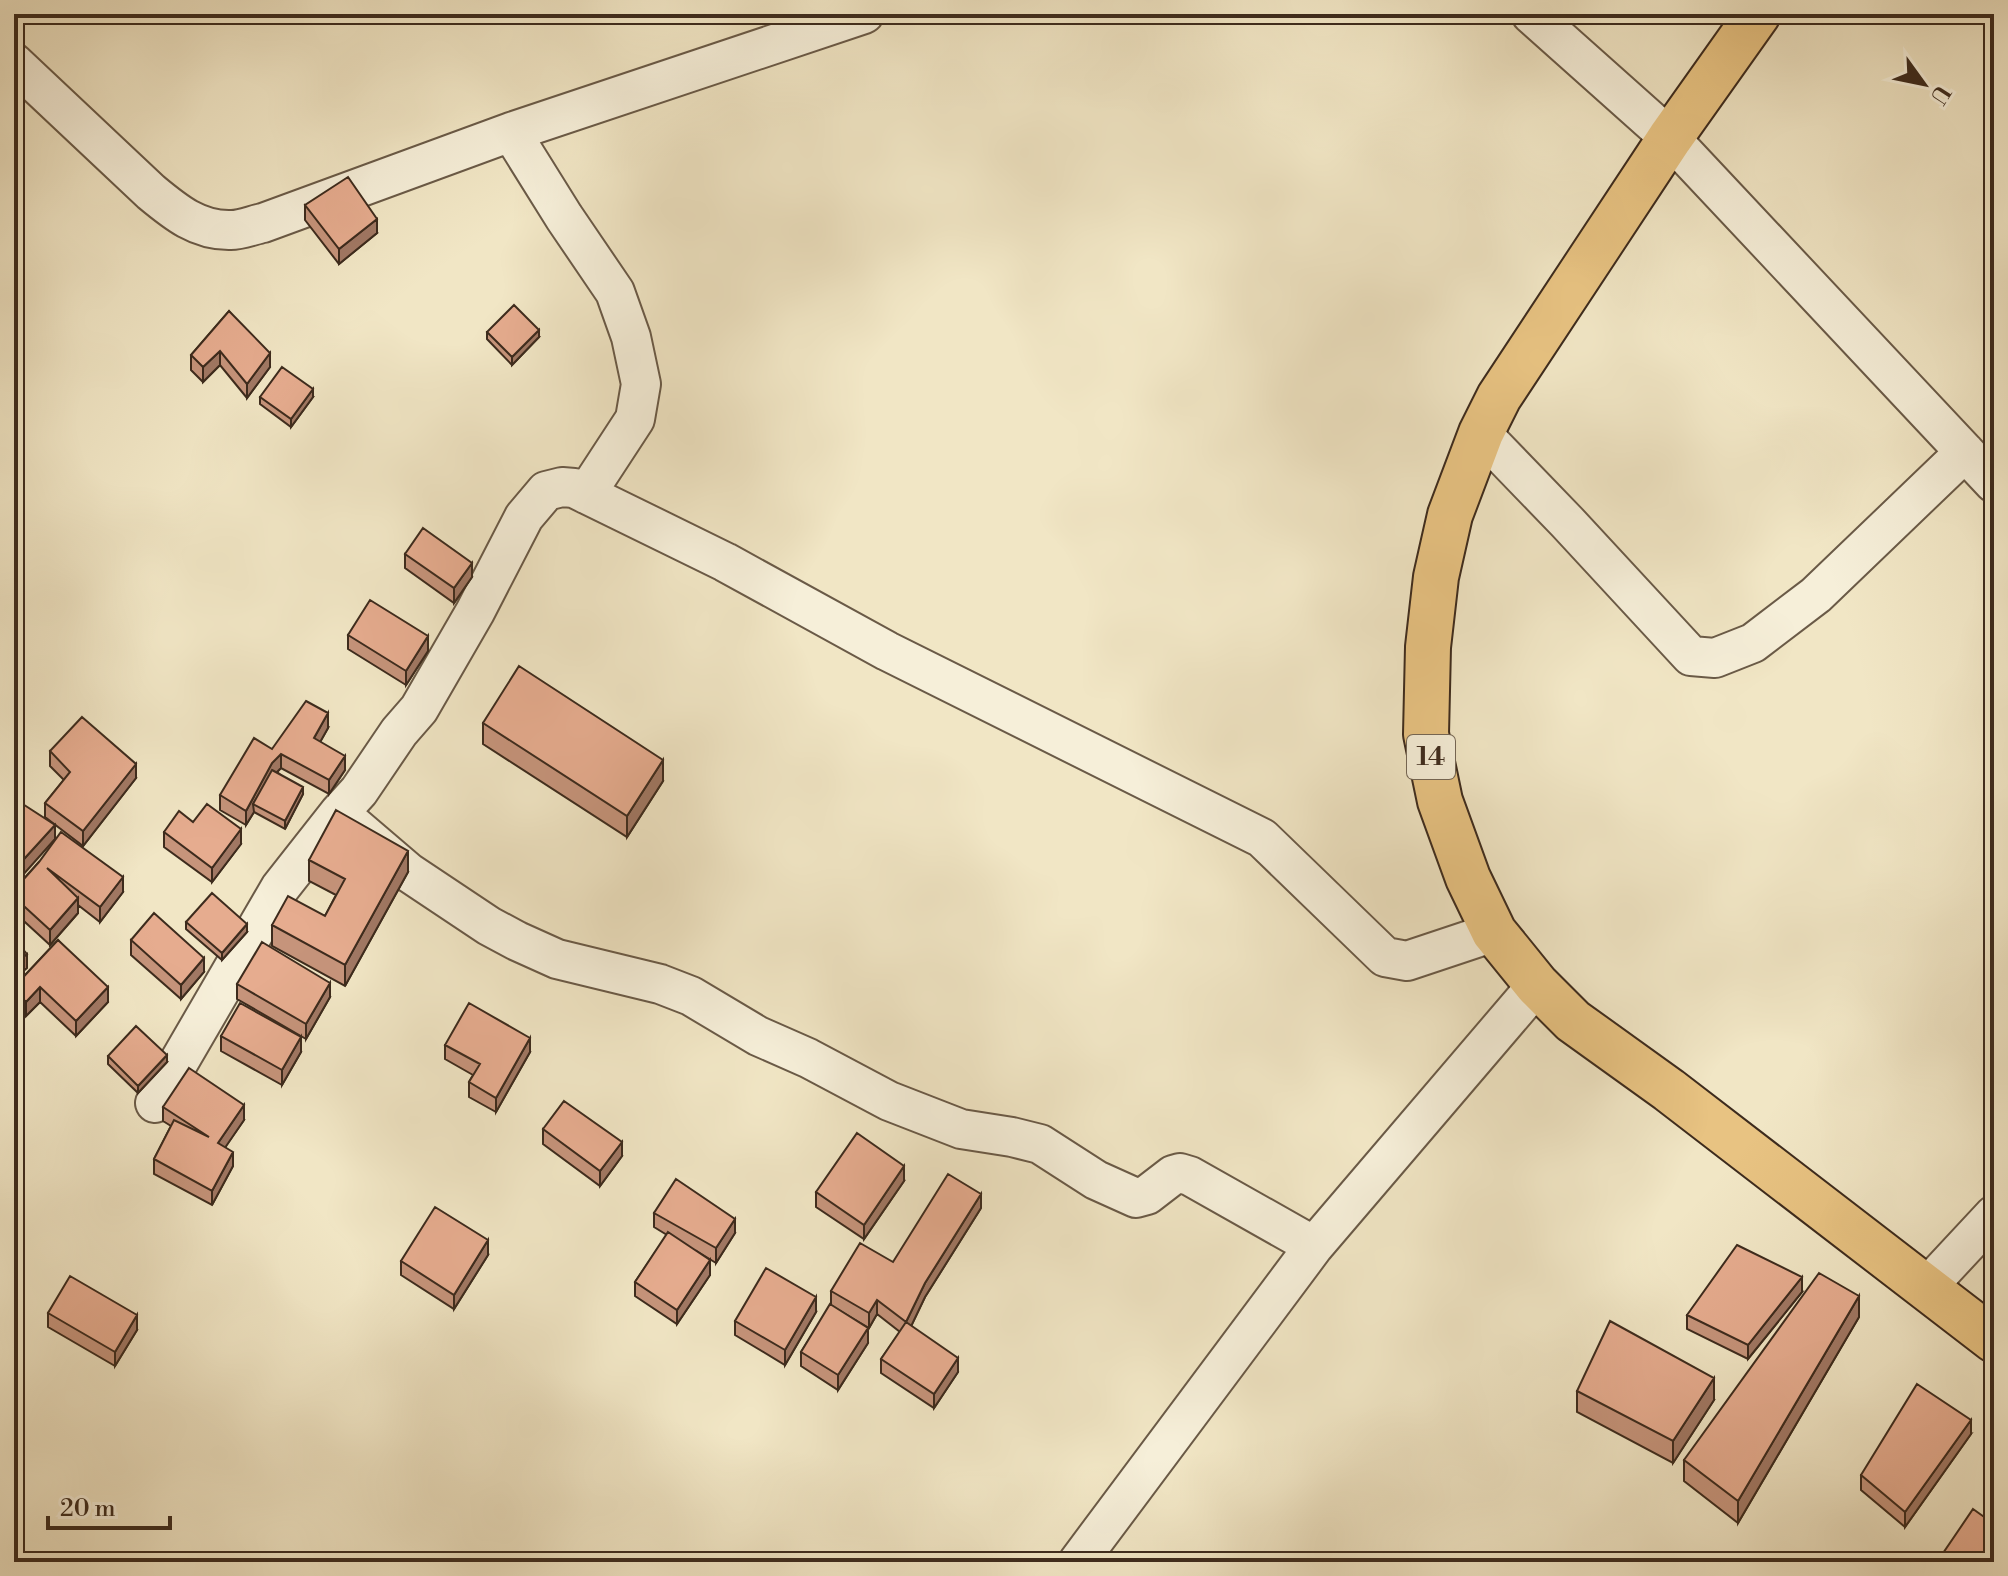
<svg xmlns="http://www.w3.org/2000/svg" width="2008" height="1576" viewBox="0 0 2008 1576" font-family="'Libre Bodoni',serif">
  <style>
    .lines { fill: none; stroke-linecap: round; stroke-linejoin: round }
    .street-casing { stroke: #6a5a47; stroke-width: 42 }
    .highway-casing { stroke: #3d2b1d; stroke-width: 48 }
    .street { stroke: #f6efd9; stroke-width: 38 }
    .highway { stroke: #e8c382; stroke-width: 44 }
    .wall { fill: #c6947b; stroke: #3d2b1d; stroke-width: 2 }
    .shaded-wall { fill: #a17864; stroke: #3d2b1d; stroke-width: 2 }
    .building { fill: #e6ac8f; stroke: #3d2b1d; stroke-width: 2 }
    .labels { text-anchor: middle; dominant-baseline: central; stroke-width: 7; stroke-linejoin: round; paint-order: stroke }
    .shield { fill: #f6efd9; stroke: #746655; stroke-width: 2 }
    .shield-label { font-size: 26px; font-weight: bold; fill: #3d2b1d }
  </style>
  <rect width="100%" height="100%" fill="#f1e6c5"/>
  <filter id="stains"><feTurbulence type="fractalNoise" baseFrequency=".0025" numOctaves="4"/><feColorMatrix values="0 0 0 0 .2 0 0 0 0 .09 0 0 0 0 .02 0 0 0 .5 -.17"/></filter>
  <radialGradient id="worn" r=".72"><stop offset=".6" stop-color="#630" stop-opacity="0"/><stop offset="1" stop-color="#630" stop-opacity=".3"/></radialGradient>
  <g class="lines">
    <!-- street casing -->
    <g class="street-casing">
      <path id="street" d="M1531 14 1670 138 1994 483
        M14 63 151 192C175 212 198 231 231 230 241 230 253 225 263 223L511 132 864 14
        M511 132 564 217 615 292 631 337 641 384 635 419 586 494
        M1481 433 1567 522 1691 656 1715 658 1753 643 1816 595 1965 452
        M155 1103 280 888 339 813
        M1314 1246 1190 1176 1180 1173 1173 1175 1147 1195 1136 1198 1096 1180 1040 1144 1012 1137 961 1129 889 1101 808 1058 758 1036 691 996 660 984 557 959 517 941 489 926 408 872 339 813 359 791 399 732 419 709 475 612 524 517 546 491 562 487 574 488 725 562 887 651 1262 838 1385 957 1407 961 1494 932
        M1926 1288 1994 1215
        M1078 1562 1314 1246 1537 985"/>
    </g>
    <!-- highway casing -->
    <g class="highway-casing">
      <path id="highway" d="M1758 14 1670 138 1499 397 1481 433 1450 515 1436 577 1428 647 1426 734 1440 801 1468 878 1494 932 1537 985 1573 1021 1669 1090 1994 1340"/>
    </g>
    <!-- street -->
    <use href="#street" class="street"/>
    <!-- highway -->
    <use href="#highway" class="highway"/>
  </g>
  <!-- wall -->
  <path class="wall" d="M305 205 377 233 339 264 305 220Z
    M229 311 270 367 247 398 220 365 203 382 191 370V355Z
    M487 332 539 337 512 365 487 339Z
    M260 397H313L291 427 260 404Z
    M405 554 472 577 454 603 405 568Z
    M348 635 428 651 406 685 348 649Z
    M483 723 663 781 627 837 483 744Z
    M328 728 320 742 345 770 329 794 281 768 277 772 303 794 285 829 254 812 246 825 220 810V795L272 749Z
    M50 751 136 778 83 846 45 817V803L64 780 50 766Z
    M193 822 241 844 212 882 164 847V832Z
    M309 860 408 872 345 986 272 946V925L325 916 336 895 309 881Z
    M39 862 123 892 100 922 78 905V913L50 945 14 912V890Z
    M186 922 247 932 222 960 186 929Z
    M58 940 108 1002 76 1036 40 1002 26 1016 14 1005V987Z
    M131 940 204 972 181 999 131 955Z
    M237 984 330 997 306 1039 237 999Z
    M221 1036 301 1052 282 1085 221 1051Z
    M445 1045 530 1052 496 1112 469 1097V1082L473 1075 445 1059Z
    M108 1056 167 1062 138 1093 108 1064Z
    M163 1107 244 1120 225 1147 233 1166 212 1205 154 1174V1159L171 1126 163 1121Z
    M543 1129 622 1156 600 1186 543 1144Z
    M904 1181 864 1239 816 1207V1192Z
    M981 1208 925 1297 911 1326 958 1372 934 1408 881 1373V1359L900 1332 877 1314 869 1328 832 1306 868 1343 838 1390 801 1366V1352L831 1305V1291L893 1262Z
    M654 1213 735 1233 716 1263 698 1252 710 1275 677 1324 635 1296V1282L667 1235 654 1227Z
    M488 1255 454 1309 401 1275V1261Z
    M1802 1292 1748 1359 1687 1329V1315Z
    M816 1312 785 1365 735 1335V1321Z
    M48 1313 137 1330 115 1366 48 1327Z
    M1859 1317 1738 1523 1684 1481V1460Z
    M1577 1391 1714 1400 1673 1463 1577 1412Z
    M1971 1434 1905 1527 1861 1490V1475Z"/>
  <!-- shaded-wall -->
  <path class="shaded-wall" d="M377 219V233L339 264V249Z
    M539 330V337L512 365V357Z
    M220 351V365L203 382V367Z
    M270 353V367L247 398V384Z
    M313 389V397L291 427V419Z
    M472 563V577L454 603V588Z
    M428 636V651L406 685V671Z
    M328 713V728L314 753V738Z
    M281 754V768L272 777 253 804 254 812 246 825V811L272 763Z
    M345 756V770L329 794V780Z
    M663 760V781L627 837V816Z
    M136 764V778L83 846V831Z
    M303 787V794L285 829V821Z
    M55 825V839L14 885V870Z
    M241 829V844L212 882V868Z
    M408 851V872L345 986V965Z
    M123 877V892L100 922V907Z
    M78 898V913L50 945V930Z
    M247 924V932L222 960V953Z
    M27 954V968L14 979V964Z
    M204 958V972L181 999V985Z
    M330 983V997L306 1039V1024Z
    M40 987V1002L26 1016V1002Z
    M108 987V1002L76 1036V1021Z
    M301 1037V1052L282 1085V1070Z
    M530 1038V1052L496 1112V1098Z
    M167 1055V1062L138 1093V1086Z
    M244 1105V1120L218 1158V1143Z
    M622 1142V1156L600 1186V1171Z
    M233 1152V1166L212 1205V1191Z
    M904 1166V1181L864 1239V1225Z
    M981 1194V1208L925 1297 906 1337V1322L925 1283Z
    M735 1219V1233L716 1263V1248Z
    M488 1240V1255L454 1309V1295Z
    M710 1260V1275L677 1324V1310Z
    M1802 1277V1292L1748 1359V1345Z
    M1859 1296V1317L1738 1523V1501Z
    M816 1297V1312L785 1365V1350Z
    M877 1300V1314L869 1328V1313Z
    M137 1315V1330L115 1366V1352Z
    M868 1328V1343L838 1390V1375Z
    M958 1358V1372L934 1408V1394Z
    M1714 1378V1400L1673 1463V1441Z
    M1971 1420V1434L1905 1527V1512Z"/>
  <!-- building -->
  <path class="building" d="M348 177 377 219 339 249 305 205Z
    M514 305 539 330 512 357 487 332Z
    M229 311 270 353 247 384 220 351 203 367 191 355Z
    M282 367 313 389 291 419 260 397Z
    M423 528 472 563 454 588 405 554Z
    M370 600 428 636 406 671 348 635Z
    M519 666 663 760 627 816 483 723Z
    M306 701 328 713 314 738 345 756 329 780 281 754 272 763 246 811 220 795 254 738 272 749Z
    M82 717 136 764 83 831 45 803 70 772 50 751Z
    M272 770 303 787 285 821 253 804Z
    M15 799 55 825 14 870V800Z
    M207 804 241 829 212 868 164 832 179 811 193 822Z
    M336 810 408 851 345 965 272 925 288 896 325 916 345 879 309 860Z
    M61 832 123 877 100 907 47 868 78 898 50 930 14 897V890L39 862Z
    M212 893 247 924 222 953 186 922Z
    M154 913 204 958 181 985 131 940Z
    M14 939 27 954 14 964Z
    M58 940 108 987 76 1021 40 987 26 1002 14 990V987Z
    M262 942 330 983 306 1024 237 984Z
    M240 1003 301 1037 282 1070 221 1036Z
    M469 1003 530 1038 496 1098 469 1082 480 1064 445 1045Z
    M136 1026 167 1055 138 1086 108 1056Z
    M189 1068 244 1105 218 1143 233 1152 212 1191 154 1159 174 1120 209 1137 163 1107Z
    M564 1101 622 1142 600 1171 543 1129Z
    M857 1133 904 1166 864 1225 816 1192Z
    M948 1174 981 1194 925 1283 906 1322 958 1358 934 1394 881 1359 906 1322 877 1300 869 1313 831 1291 860 1243 893 1262Z
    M676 1179 735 1219 716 1248 654 1213Z
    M435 1207 488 1240 454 1295 401 1261Z
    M668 1232 710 1260 677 1310 635 1282Z
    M1737 1245 1802 1277 1748 1345 1687 1315Z
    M766 1268 816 1297 785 1350 735 1321Z
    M1819 1273 1859 1296 1738 1501 1684 1460Z
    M70 1276 137 1315 115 1352 48 1313Z
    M830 1304 868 1328 838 1375 801 1352Z
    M1610 1321 1714 1378 1673 1441 1577 1391Z
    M1917 1384 1971 1420 1905 1512 1861 1475Z
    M1973 1509 1994 1524V1562H1937Z"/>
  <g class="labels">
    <!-- shield labels -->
    <rect class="shield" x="1407" y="735" width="48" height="44" rx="6"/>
    <g class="shield-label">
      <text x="1431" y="757">14</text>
    </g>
  </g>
  <!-- margin -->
  <rect width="2008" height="1576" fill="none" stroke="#f1e6c5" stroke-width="48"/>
  <rect x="16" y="16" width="1976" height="1544" fill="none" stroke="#3d2b1d" stroke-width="4"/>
  <rect x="24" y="24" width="1960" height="1528" fill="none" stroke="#3d2b1d" stroke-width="2"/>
  <!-- north arrow -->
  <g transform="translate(1924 84) rotate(123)" stroke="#f6efd9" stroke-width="6" paint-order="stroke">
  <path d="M0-6L14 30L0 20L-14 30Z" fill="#3d2b1d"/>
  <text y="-12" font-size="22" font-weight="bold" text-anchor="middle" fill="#3d2b1d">U</text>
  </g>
  <!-- scale -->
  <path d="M48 1516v12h122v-12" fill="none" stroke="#3d2b1d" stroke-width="4"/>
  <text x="60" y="1516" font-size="24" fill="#3d2b1d" stroke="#f6efd9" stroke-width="6" paint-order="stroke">20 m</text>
  <rect width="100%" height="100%" filter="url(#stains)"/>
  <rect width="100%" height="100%" fill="url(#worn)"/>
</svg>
